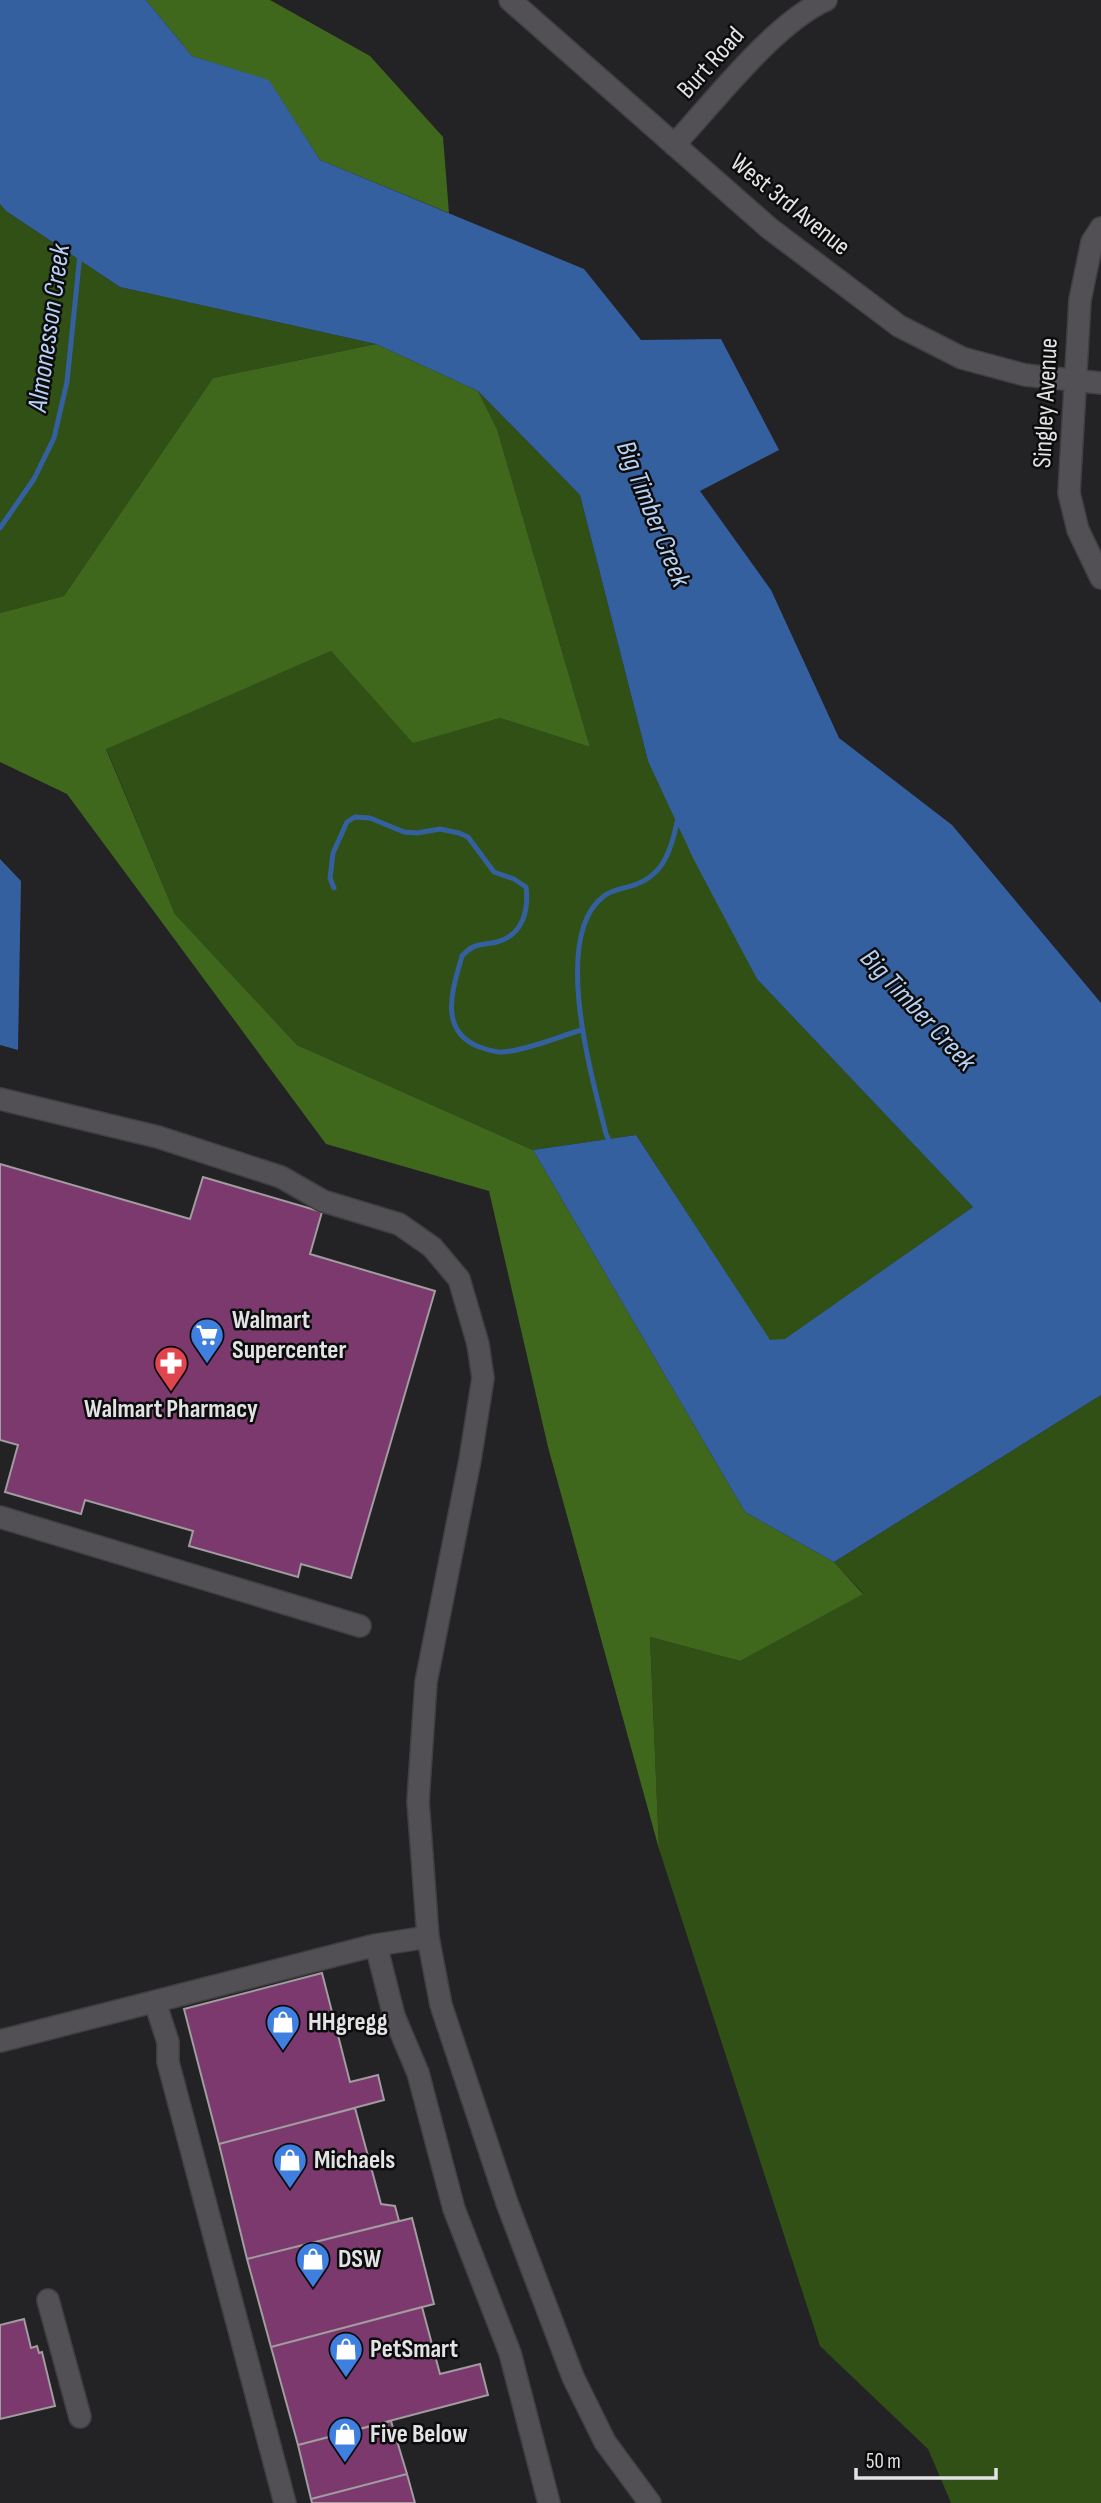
<svg xmlns="http://www.w3.org/2000/svg" width="1101" height="2503" viewBox="0 0 1101 2503" font-family="'Sofia Sans Condensed',sans-serif">
  <style>
    .green { fill: #305016 }
    .forest { fill: #3f681c }
    .water { fill: #3460a0 }
    .lines { fill: none; stroke-linecap: round; stroke-linejoin: round }
    .stream { stroke: #3460a0; stroke-width: 5 }
    .building { fill: #7b396e; stroke: #a09c9f; stroke-width: 2 }
    .minor-casing { stroke: #403f41; stroke-width: 24 }
    .minor { stroke: #525054; stroke-width: 21 }
    .labels { text-anchor: middle; dominant-baseline: central; stroke-width: 5; stroke-linejoin: round; paint-order: stroke }
    .street-label { font-size: 26px; fill: #e3e2e4; stroke: #0c0c0d }
    .poi-label { font-size: 26px; font-weight: bold; fill: #e3e2e4; stroke: #0c0c0d; text-anchor: start }
    .water-label { font-size: 28px; font-style: italic; fill: #b7d0f5; stroke: #0c0c0d }
  </style>
  <rect width="100%" height="100%" fill="#232225"/>
  <!-- green -->
  <path class="green" d="M0 204 6 211 120 287 376 344 213 378 64 596 0 613Z
    M478 391 580 495 648 761 757 979 973 1207 785 1340H769L636 1135 533 1150 297 1045 175 914 106 748 331 651 413 742 500 718 590 747 497 429Z
    M1101 1395V2503H951L928 2449 820 2346 659 1849 650 1637 740 1661 863 1593 834 1562Z"/>
  <!-- forest -->
  <path class="forest" d="M146 0H270L370 56 443 137 449 213 320 160 269 81 192 56Z
    M376 344 478 391 497 429 590 747 500 718 413 743 331 651 106 749 175 914 297 1045 533 1150 745 1512 834 1562 863 1594 740 1661 650 1637 659 1849 548 1447 489 1191 326 1144 67 794 0 762V613L64 596 213 378Z"/>
  <!-- water -->
  <path class="water" d="M0 0H146L192 56 269 80 320 160 584 269 641 340 721 339 779 450 700 491 771 590 839 738 952 825 1101 1003V1395L834 1562 745 1512 533 1150 636 1135 770 1340 785 1339 973 1207 757 979 694 860 648 761 580 495 478 391 376 344 120 287 6 211 0 204Z
    M0 859 21 881 18 1050 0 1045Z"/>
  <g class="lines">
    <!-- stream -->
    <path class="stream" d="M0 528 34 479 54 438 67 382 80 254
      M334 888 330 878 333 853 347 822 355 817 370 818 404 832 417 833 440 829 459 833 468 837 494 872 514 879 526 887C529 910 523 935 497 942 480 946 475 942 462 956 453 988 438 1029 477 1046 485 1049 495 1053 503 1052 527 1050 558 1037 581 1030
      M611 1145 606 1134C593 1080 550 936 604 896 613 889 623 889 634 885 665 875 672 847 678 818"/>
  </g>
  <!-- building -->
  <path class="building" d="M0 1164 190 1219 203 1177 322 1212 310 1254 435 1291 351 1578 301 1564 298 1577 189 1546 193 1531 85 1500 81 1514 5 1492 18 1445 0 1440Z
    M322 1973 350 2082 378 2075 384 2100 219 2144 184 2009Z
    M355 2108 381 2204 395 2206 399 2221 247 2259 219 2144Z
    M412 2218 434 2304 271 2347 247 2259Z
    M422 2307 440 2374 480 2364 488 2395 298 2445 271 2347Z
    M24 2319 31 2348 37 2346 39 2353 42 2352 55 2406 0 2419V2325Z
    M391 2421 407 2474 311 2499 298 2445Z
    M407 2474 415 2503H312L311 2499Z"/>
  <g class="lines">
    <!-- minor casing -->
    <g class="minor-casing">
      <path id="minor" d="M510 0 769 228 899 326 962 358 1025 375 1101 383
        M674 145C714 102 774 23 826 0
        M1101 228 1092 242 1080 300 1069 493 1078 530 1101 578
        M0 1099 158 1137 281 1177 323 1201 399 1224 432 1247 459 1279 478 1344 483 1378 470 1460 426 1682 418 1801 428 1937 441 2005 507 2203 573 2377 605 2442 650 2503
        M0 1517 360 1626
        M376 1945 394 2016 418 2073 454 2209 510 2353 549 2503
        M155 2002 168 2042V2062L285 2503
        M0 2041 376 1945 428 1937
        M48 2300 80 2417"/>
    </g>
    <!-- minor -->
    <use href="#minor" class="minor"/>
  </g>
  <!-- icons -->
  <defs>
    <g id="supermarket-pin" transform="scale(1.75)"><path d="M0 17L-7.5 6A9.5 9.5 0 1 1 7.5 6Z" fill="#3f7fe0" stroke="#0c0c0d"/><path d="M-6-5.5h2.5l.6 2H6L4.5 2H-2.5L-4.4-4H-6ZM-1.5 3.2a1.3 1.3 0 1 0 .1 0ZM3 3.2a1.3 1.3 0 1 0 .1 0Z" fill="#fff"/></g>
    <g id="pharmacy-pin" transform="scale(1.75)"><path d="M0 17L-7.5 6A9.5 9.5 0 1 1 7.5 6Z" fill="#e0444e" stroke="#0c0c0d"/><path d="M-2-6h4v4h4v4h-4v4h-4v-4h-4v-4h4Z" fill="#fff"/></g>
    <g id="shop-pin" transform="scale(1.75)"><path d="M0 17L-7.5 6A9.5 9.5 0 1 1 7.5 6Z" fill="#3f7fe0" stroke="#0c0c0d"/><path d="M-5-2.5h2.3a2.7 3.5 0 0 1 5.4 0H5L5.5 6h-11ZM-1.5-2.5h3a1.5 2.3 0 0 0-3 0Z" fill="#fff"/></g>
  </defs>
  <g fill-rule="evenodd">
    <use href="#supermarket-pin" x="207" y="1335"/>
    <use href="#pharmacy-pin" x="171" y="1363"/>
    <use href="#shop-pin" x="283" y="2022"/>
    <use href="#shop-pin" x="290" y="2160"/>
    <use href="#shop-pin" x="313" y="2259"/>
    <use href="#shop-pin" x="346" y="2349"/>
    <use href="#shop-pin" x="345" y="2434"/>
  </g>
  <g class="labels">
    <!-- street labels -->
    <g class="street-label">
      <text transform="translate(711 63) rotate(-48)">Burt Road</text>
      <text transform="translate(790 205) rotate(39)">West 3rd Avenue</text>
      <text transform="translate(1046 403) rotate(-87)">Singley Avenue</text>
    </g>
    <!-- poi labels -->
    <g class="poi-label">
      <text x="232" y="1320">Walmart<tspan x="232" dy="30">Supercenter</tspan></text>
      <text x="171" y="1409" text-anchor="middle">Walmart Pharmacy</text>
      <text x="308" y="2022">HHgregg</text>
      <text x="314" y="2160">Michaels</text>
      <text x="338" y="2259">DSW</text>
      <text x="370" y="2349">PetSmart</text>
      <text x="370" y="2434">Five Below</text>
    </g>
    <!-- water labels -->
    <g class="water-label">
      <text transform="translate(49 328) rotate(-82)">Almonesson Creek</text>
      <text transform="translate(653 514) rotate(68)">Big Timber Creek</text>
      <text transform="translate(918 1010) rotate(47)">Big Timber Creek</text>
    </g>
  </g>
  <!-- scale -->
  <path d="M856 2468v10h140v-10" fill="none" stroke="#e3e2e4" stroke-width="3.5"/>
  <text x="866" y="2468" font-size="21" fill="#e3e2e4" stroke="#0c0c0d" stroke-width="5" paint-order="stroke">50 m</text>
</svg>
